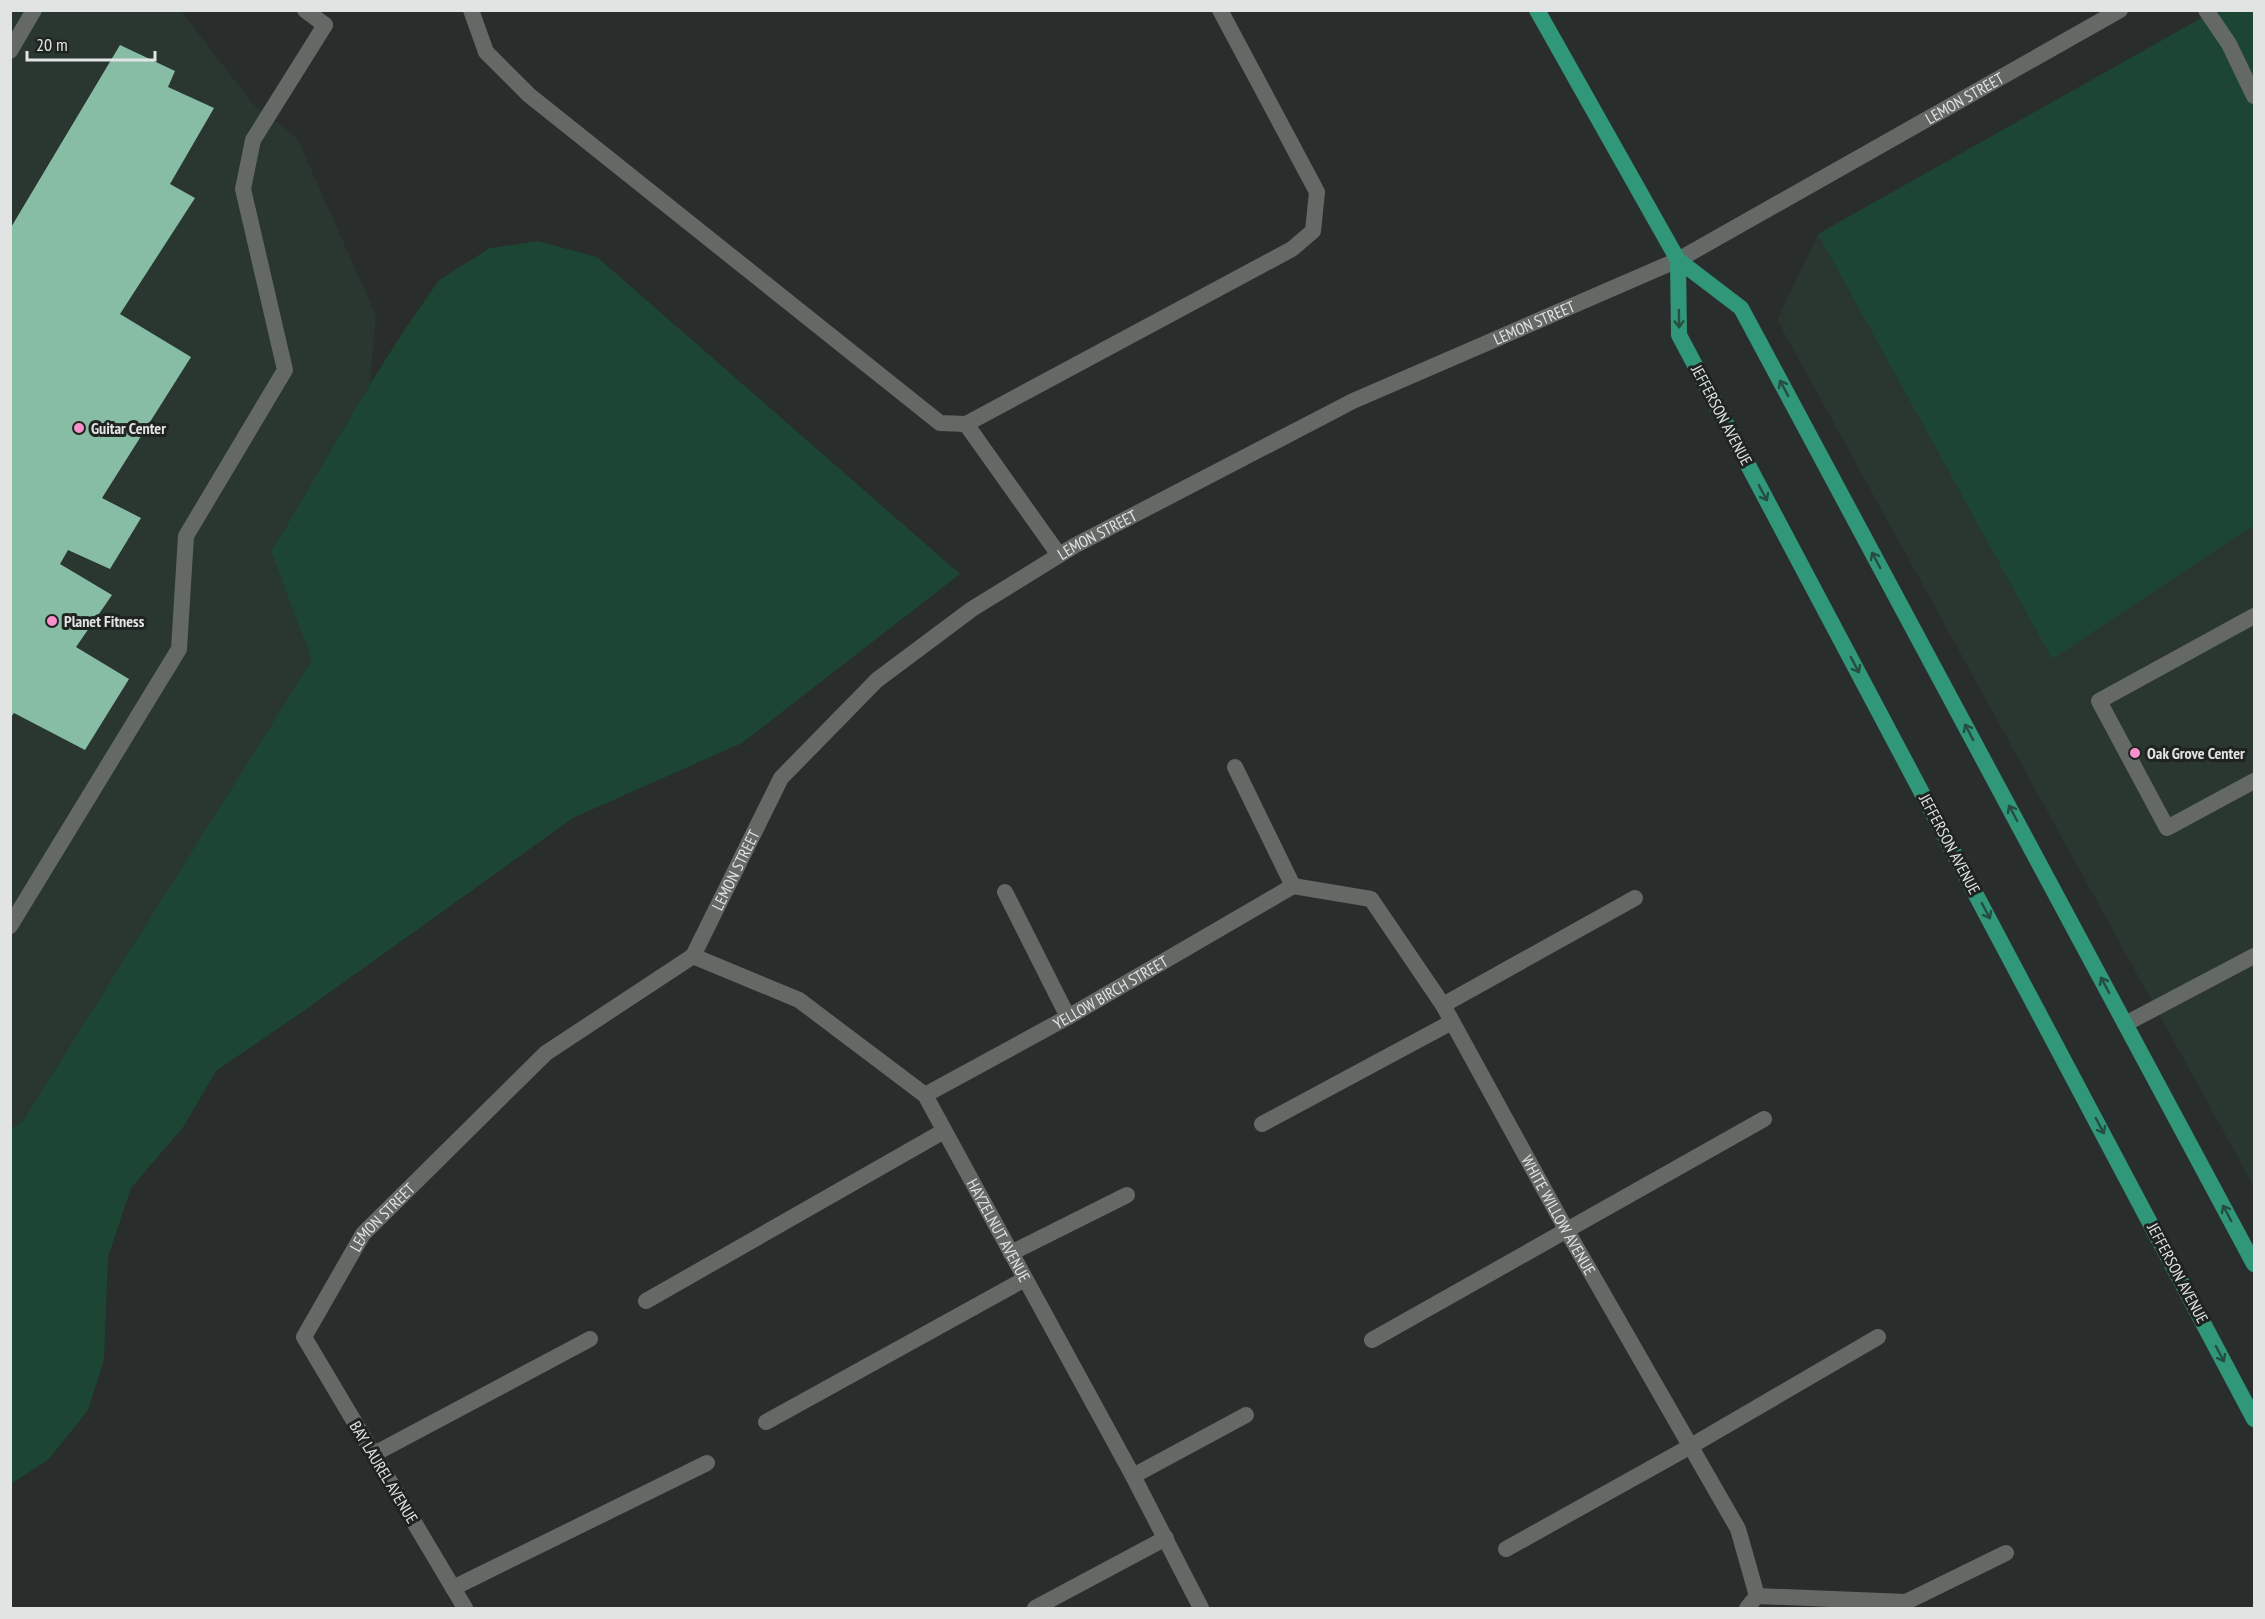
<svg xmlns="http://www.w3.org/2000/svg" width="2265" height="1619" viewBox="0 0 2265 1619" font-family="'PT Sans Narrow',sans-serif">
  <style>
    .built { fill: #2a3630 }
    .green { fill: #1c4534 }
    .building { fill: #88bda5 }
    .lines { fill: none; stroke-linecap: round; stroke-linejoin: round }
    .service { stroke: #646966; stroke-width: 16 }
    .minor { stroke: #646966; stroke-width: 16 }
    .tertiary { stroke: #646966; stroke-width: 16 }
    .primary { stroke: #309879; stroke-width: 16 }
    .oneway { stroke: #254d40 }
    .poi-dot { fill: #f890cc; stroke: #1f2421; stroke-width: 2 }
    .labels { text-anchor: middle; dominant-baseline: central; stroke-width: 6; stroke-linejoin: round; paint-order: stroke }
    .street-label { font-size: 16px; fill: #e1e4e3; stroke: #1f2421 }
    .poi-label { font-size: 16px; font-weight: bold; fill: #e1e4e3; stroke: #1f2421; text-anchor: start }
  </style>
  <rect width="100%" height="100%" fill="#292d2b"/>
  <!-- built -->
  <path class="built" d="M11 11H181L253 104 297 138 376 315 370 384 271 552 313 660 23 1121 11 1128Z
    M2214 11H2254V1187L1777 320 1818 234Z"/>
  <!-- green -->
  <path class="green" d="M2214 11H2254V525L2052 659 1818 234Z
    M538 241 597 257 960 574 742 743 573 818 305 1010 216 1071 184 1126 131 1188 108 1257 104 1360 88 1410 49 1459 11 1484V1128L23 1121 312 660 271 552 370 384 405 329 439 280 490 248Z"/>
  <!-- building -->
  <path class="building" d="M120 45 175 71 168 87 214 108 170 184 195 198 120 314 191 357 102 498 141 518 110 569 68 550 60 564 112 595 76 647 129 679 85 750 14 713 10 718V229Z"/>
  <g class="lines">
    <!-- service -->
    <g class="service">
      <path d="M2206 10 2229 44 2254 96"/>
      <path d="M10 51 34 10"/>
      <path d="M2254 616 2099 701 2167 828 2254 781"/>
      <path d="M1235 767 1293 886"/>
      <path id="s1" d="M1293 886 1371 899 1443 1005 1567 1231 1738 1529 1757 1596 1747 1608"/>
      <path d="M1005 892 1068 1017"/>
      <path d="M10 926 179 649 186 536 285 370 243 189 253 140 325 25"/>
      <path d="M1443 1005 1635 898"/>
      <path d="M2125 1024 2254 956"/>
      <path id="s2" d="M925 1095 1068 1017 1293 886"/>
      <path d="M1262 1124 1452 1022"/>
      <path d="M1011 1253 1127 1195"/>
      <path d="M646 1301 944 1131"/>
      <path d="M1372 1340 1764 1119"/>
      <path d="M766 1422 1025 1279"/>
      <path d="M374 1454 590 1339"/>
      <path d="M1133 1476 1246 1415"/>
      <path d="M1506 1549 1691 1446 1878 1337"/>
      <path d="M453 1588 707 1463"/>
      <path d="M1757 1596 1906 1602 2006 1553"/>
      <path id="s3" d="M465 1608 304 1337 363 1234 546 1053 693 956 799 1000 925 1095 1133 1476 1201 1608"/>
      <path d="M1035 1608 1166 1538"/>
    </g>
    <!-- minor -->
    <g class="minor">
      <path d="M471 10 486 52 529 95 940 423 966 424 1292 249 1313 231 1317 192 1220 10"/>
      <path d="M966 424 1059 555"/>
      <path id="s4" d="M693 956 781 778 877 680 972 609 1074 546 1353 401 1678 260 2120 10"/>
    </g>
    <!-- tertiary -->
    <path class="tertiary" d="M305 10 325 25"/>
    <!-- primary -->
    <path class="primary" d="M1537 10 1678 260 1741 308 2254 1264
      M1678 260 1679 335 2254 1419"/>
  </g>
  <!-- one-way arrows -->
  <defs><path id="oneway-shaft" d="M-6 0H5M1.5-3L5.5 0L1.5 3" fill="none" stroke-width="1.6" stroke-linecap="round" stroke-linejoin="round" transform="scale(1.5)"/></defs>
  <g class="oneway">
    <use href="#oneway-shaft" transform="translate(1679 319) rotate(89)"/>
    <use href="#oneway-shaft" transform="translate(1784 388) rotate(-118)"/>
    <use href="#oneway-shaft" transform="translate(1763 493) rotate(62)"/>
    <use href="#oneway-shaft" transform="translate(1876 560) rotate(-118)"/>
    <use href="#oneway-shaft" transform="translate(1855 665) rotate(62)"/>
    <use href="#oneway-shaft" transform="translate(1969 732) rotate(-118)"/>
    <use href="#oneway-shaft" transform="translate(2013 813) rotate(-118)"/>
    <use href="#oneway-shaft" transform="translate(1986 911) rotate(62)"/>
    <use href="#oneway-shaft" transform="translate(2105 985) rotate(-118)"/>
    <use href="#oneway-shaft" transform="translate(2100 1126) rotate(62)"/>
    <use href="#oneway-shaft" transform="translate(2227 1213) rotate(-118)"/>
    <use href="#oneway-shaft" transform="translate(2220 1354) rotate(62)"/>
  </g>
  <!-- markers -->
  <g class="poi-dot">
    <circle cx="79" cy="428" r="6"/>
    <circle cx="52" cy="621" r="6"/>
    <circle cx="2135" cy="753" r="6"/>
  </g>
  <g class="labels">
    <!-- street labels -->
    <g class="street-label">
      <text stroke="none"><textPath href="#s4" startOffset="1572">LEMON STREET</textPath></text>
      <text stroke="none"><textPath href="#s4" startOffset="1086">LEMON STREET</textPath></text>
      <text transform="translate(1722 415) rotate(62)">JEFFERSON AVENUE</text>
      <text stroke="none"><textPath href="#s4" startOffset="600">LEMON STREET</textPath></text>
      <text transform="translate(1950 844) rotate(62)">JEFFERSON AVENUE</text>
      <text stroke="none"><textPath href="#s4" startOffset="96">LEMON STREET</textPath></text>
      <text stroke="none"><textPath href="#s2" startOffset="212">YELLOW BIRCH STREET</textPath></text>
      <text stroke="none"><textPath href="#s1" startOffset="447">WHITE WILLOW AVENUE</textPath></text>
      <text stroke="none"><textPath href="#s3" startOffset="459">LEMON STREET</textPath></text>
      <text stroke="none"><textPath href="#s3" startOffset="1294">HAYZELNUT AVENUE</textPath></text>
      <text transform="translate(2178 1273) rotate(62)">JEFFERSON AVENUE</text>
      <text transform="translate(384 1472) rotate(59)">BAY LAUREL AVENUE</text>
    </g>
    <!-- poi labels -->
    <g class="poi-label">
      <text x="91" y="428">Guitar Center</text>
      <text x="64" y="621">Planet Fitness</text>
      <text x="2147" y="753">Oak Grove Center</text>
    </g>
  </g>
  <!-- border -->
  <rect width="2265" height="1619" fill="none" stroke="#e1e4e3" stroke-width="24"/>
  <!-- scale -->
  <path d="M27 51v9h128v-9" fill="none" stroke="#e1e4e3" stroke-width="3"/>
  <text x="36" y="51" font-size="18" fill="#e1e4e3" stroke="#1f2421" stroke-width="4.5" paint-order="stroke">20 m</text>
</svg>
